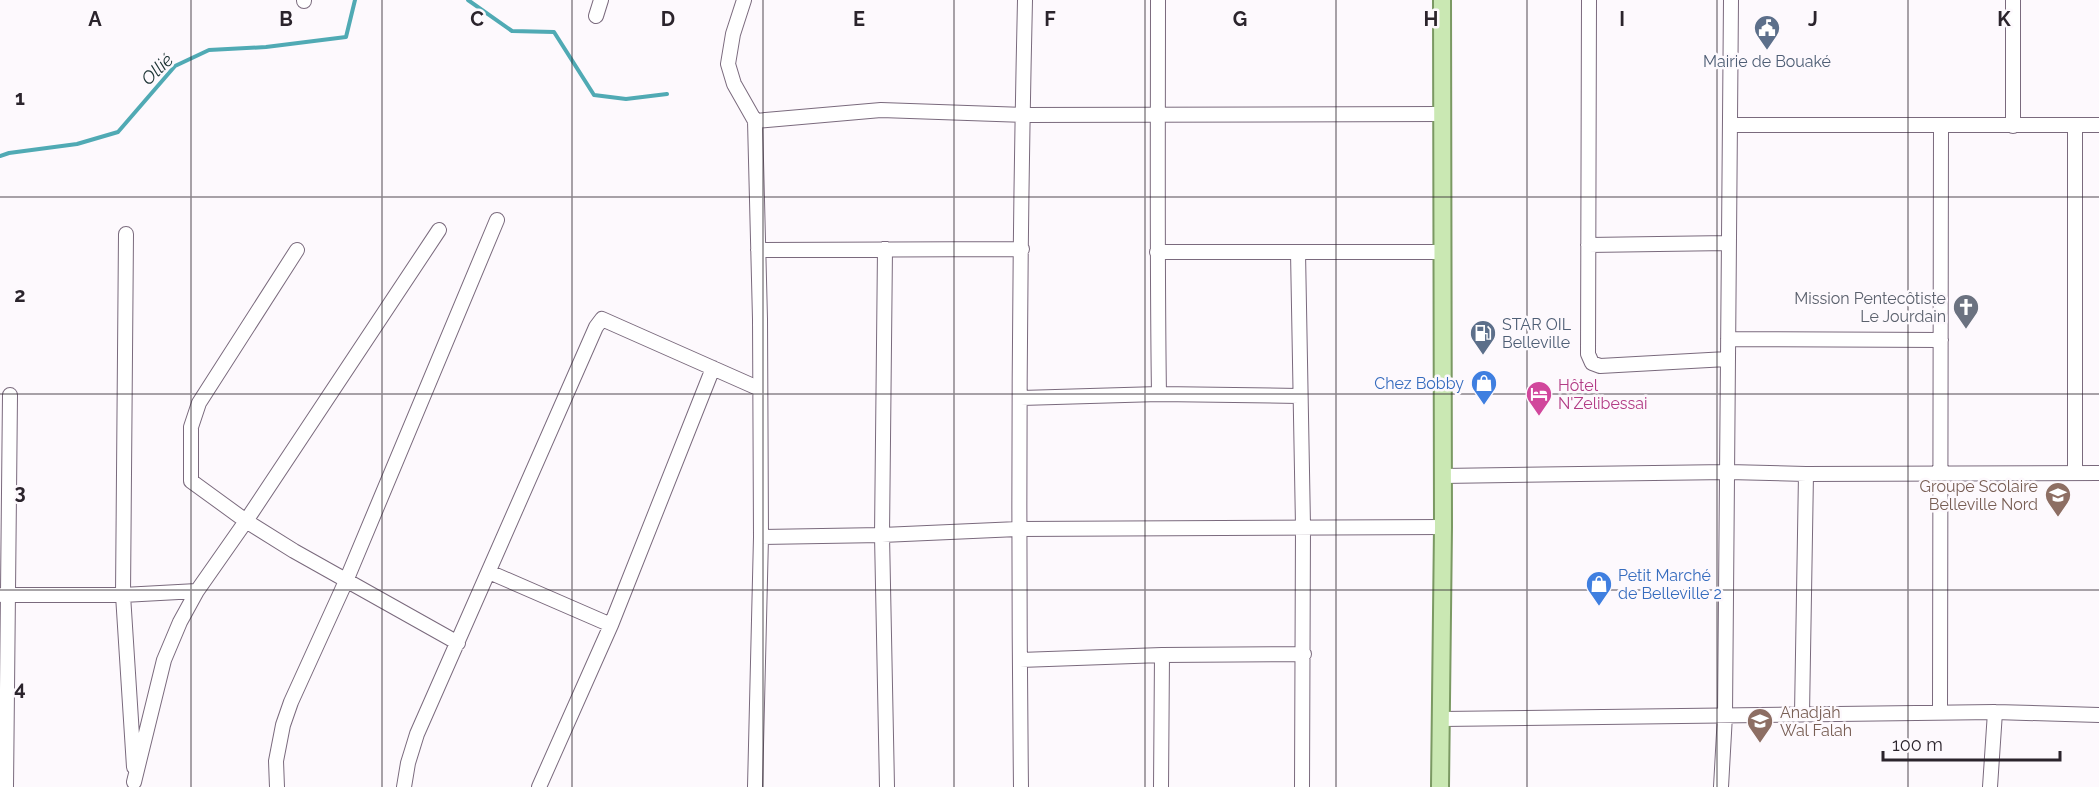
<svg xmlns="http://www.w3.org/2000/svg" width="2099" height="787" viewBox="0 0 2099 787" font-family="Raleway,sans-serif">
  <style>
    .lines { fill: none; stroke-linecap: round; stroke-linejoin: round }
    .stream { stroke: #50aab4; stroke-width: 4 }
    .minor-casing { stroke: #7a6a7d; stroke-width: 16 }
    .major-casing { stroke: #7b9963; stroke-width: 20 }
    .minor { stroke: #fff; stroke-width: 14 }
    .major { stroke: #cae8b3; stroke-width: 16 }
    .grid { fill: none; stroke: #2b242c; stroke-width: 1.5; stroke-opacity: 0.55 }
    .labels { text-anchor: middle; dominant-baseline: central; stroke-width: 5; stroke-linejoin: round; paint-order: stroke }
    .service-label { font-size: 16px; fill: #4e5e75; stroke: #fdf9fd }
    .worship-label { font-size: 16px; fill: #5b616d; stroke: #fdf9fd; text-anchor: end }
    .shop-label { font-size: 16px; fill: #366cbe; stroke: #fdf9fd; text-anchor: end }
    .hotel-label { font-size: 16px; fill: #b23c85; stroke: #fdf9fd; text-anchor: start }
    .education-label { font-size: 16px; fill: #785e54; stroke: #fdf9fd; text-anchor: end }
    .water-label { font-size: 18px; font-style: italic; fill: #203738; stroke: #fdf9fd }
    .grid-label { font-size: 20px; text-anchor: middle; font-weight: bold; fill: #2b242c; stroke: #fdf9fd; stroke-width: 5; stroke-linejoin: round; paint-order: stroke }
  </style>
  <rect width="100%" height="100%" fill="#fdf9fd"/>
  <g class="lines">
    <!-- stream -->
    <path class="stream" d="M468 0 512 31 554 32 594 95 626 99 667 94
      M0 156 9 153 77 144 118 132 175 66 209 50 266 47 346 37 355 0"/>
    <!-- minor casing -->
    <g class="minor-casing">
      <path id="minor" d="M304 0V1
        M744 0 733 34 728 64 734 84 755 121 760 319 761 537 755 787
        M1158 0C1158 131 1157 263 1159 394
        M1589 0 1588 354 1592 363 1600 366 1727 359
        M596 16 601 0
        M755 121 881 110 1022 115 1442 114
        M1730 125H2099
        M2013 126V0
        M126 234 123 595 134 767
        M1588 245 1729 243
        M885 249 882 535 887 787
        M297 250 199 403 191 427V481L246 521 294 551 458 643
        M758 250 1022 249
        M1157 252H1442
        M1298 252 1303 526 1302 787
        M1728 339 1941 340
        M1021 398 1159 394 1299 396
        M2075 473V126
        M1442 476 1728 472 1806 474 2099 473
        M761 537 882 535 1020 529 1443 527
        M489 572 611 625
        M2 595H123L197 591
        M1020 660 1162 655 1304 654
        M1940 713 1941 126
        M1802 714 1806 474
        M1442 719 1995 712 2099 715
        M134 782 164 660 180 622 197 591 246 521 439 230
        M6 787 10 395
        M277 787 276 761 283 725 291 702 346 581 497 220
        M404 787 408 763 417 734 596 327 602 319 760 389
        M539 787 611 625 713 368
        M1021 787C1018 525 1019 262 1025 0
        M1161 787 1162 655
        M1721 787 1725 715 1731 0
        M1990 787 1995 712"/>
    </g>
    <!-- major casing -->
    <g class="major-casing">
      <path id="major" d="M1440 787 1443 527 1442 0"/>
    </g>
    <!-- minor -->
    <use href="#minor" class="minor"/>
    <!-- major -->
    <use href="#major" class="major"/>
  </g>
  <!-- grid -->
  <path class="grid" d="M191 0V787M382 0V787M572 0V787M763 0V787M954 0V787M1145 0V787M1336 0V787M1527 0V787M1717 0V787M1908 0V787M0 197H2099M0 394H2099M0 590H2099"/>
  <!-- icons -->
  <defs>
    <g id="civic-pin" transform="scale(1.35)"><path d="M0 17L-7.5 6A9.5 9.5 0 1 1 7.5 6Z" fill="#5c6f8a" stroke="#fdf9fd"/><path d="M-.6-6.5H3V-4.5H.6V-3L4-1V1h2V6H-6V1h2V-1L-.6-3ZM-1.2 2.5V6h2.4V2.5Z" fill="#fff"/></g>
    <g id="church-pin" transform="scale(1.35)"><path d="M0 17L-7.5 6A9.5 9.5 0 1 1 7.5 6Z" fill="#6b7280" stroke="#fdf9fd"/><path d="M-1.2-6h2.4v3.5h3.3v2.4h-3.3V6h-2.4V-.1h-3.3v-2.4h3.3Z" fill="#fff"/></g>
    <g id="fuel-pin" transform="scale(1.35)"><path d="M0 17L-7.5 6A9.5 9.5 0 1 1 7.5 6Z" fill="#5c6f8a" stroke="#fdf9fd"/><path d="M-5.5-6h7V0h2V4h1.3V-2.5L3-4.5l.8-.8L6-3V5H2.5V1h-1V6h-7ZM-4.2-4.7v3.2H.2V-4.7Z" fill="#fff"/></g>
    <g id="shop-pin" transform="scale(1.35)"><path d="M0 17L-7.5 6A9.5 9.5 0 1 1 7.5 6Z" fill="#3f7fe0" stroke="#fdf9fd"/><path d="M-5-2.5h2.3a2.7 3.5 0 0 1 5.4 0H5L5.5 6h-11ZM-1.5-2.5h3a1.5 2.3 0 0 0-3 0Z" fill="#fff"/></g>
    <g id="hotel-pin" transform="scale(1.35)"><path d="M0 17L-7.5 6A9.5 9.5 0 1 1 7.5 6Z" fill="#d1479c" stroke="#fdf9fd"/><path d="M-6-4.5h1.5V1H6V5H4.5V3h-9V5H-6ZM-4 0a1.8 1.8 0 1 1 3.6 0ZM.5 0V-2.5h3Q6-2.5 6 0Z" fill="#fff"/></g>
    <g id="school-pin" transform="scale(1.35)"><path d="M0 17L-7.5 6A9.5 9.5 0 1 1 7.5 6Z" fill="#8d6e63" stroke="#fdf9fd"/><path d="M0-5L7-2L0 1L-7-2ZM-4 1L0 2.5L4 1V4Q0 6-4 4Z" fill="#fff"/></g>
  </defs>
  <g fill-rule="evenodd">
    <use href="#civic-pin" x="1767" y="28"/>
    <use href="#church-pin" x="1966" y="307"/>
    <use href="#fuel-pin" x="1483" y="333"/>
    <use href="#shop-pin" x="1484" y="383"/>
    <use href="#hotel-pin" x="1539" y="394"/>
    <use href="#school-pin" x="2058" y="495"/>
    <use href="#shop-pin" x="1599" y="584"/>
    <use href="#school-pin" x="1760" y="721"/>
  </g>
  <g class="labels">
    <!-- service labels -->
    <g class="service-label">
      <text x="1767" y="61">Mairie de Bouaké</text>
      <text x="1502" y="324" text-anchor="start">STAR OIL<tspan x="1502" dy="18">Belleville</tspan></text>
    </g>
    <!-- worship labels -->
    <g class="worship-label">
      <text x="1946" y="298">Mission Pentecôtiste<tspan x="1946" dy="18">Le Jourdain</tspan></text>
    </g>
    <!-- shop labels -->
    <g class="shop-label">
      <text x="1464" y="383">Chez Bobby</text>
      <text x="1618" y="575" text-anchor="start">Petit Marché<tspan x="1618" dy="18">de Belleville 2</tspan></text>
    </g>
    <!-- hotel labels -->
    <g class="hotel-label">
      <text x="1558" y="385">Hôtel<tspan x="1558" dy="18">N'Zelibessai</tspan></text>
    </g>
    <!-- education labels -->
    <g class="education-label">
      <text x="2038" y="486">Groupe Scolaire<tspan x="2038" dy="18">Belleville Nord</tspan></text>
      <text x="1780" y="712" text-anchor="start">Anadjah<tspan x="1780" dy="18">Wal Falah</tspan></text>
    </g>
    <!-- water labels -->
    <g class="water-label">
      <text transform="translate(157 69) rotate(-44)">Ollié</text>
    </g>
  </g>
  <g class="grid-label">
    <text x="95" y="26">A</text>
    <text x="286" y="26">B</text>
    <text x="477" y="26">C</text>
    <text x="668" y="26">D</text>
    <text x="859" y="26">E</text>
    <text x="1050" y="26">F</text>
    <text x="1240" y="26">G</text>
    <text x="1431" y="26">H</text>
    <text x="1622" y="26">I</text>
    <text x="1813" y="26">J</text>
    <text x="2004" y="26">K</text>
    <text x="20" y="105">1</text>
    <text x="20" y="302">2</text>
    <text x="20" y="499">3</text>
    <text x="20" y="695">4</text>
  </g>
  <!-- scale -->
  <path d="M1883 751v9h177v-9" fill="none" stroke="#2b242c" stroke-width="3"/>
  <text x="1892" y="751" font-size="18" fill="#2b242c" stroke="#fdf9fd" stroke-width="4.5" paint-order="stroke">100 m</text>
</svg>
